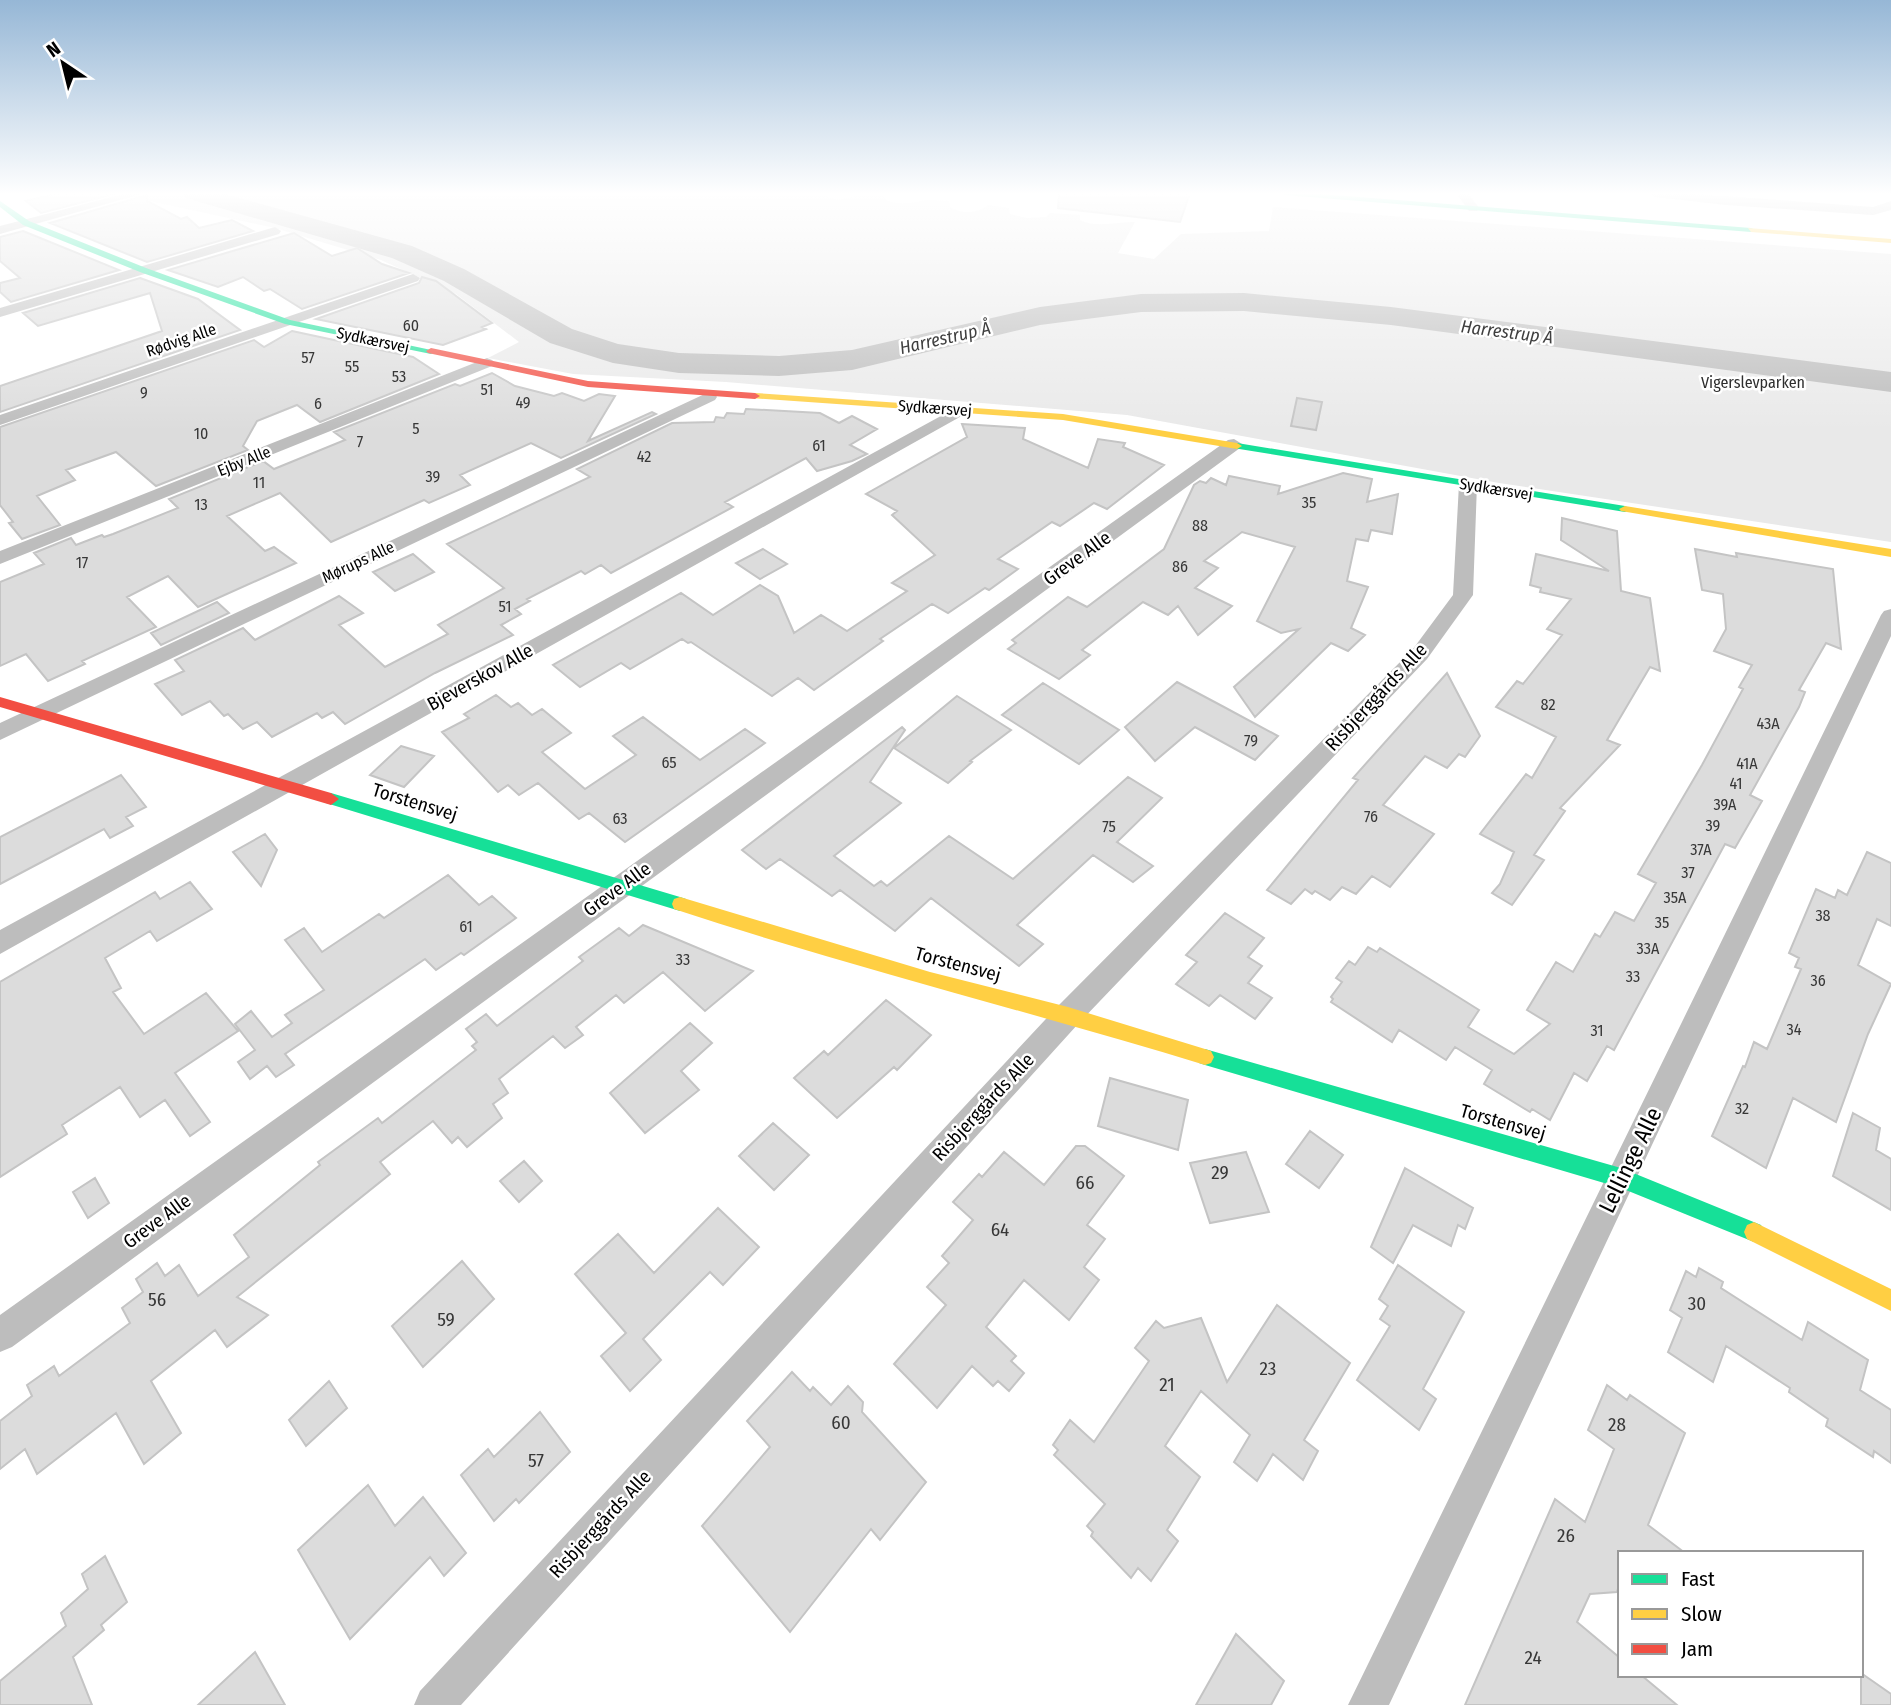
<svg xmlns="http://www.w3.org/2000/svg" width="1891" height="1705" viewBox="0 0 1891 1705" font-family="'Fira Sans Condensed',sans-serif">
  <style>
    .green { fill: #e9e9e9 }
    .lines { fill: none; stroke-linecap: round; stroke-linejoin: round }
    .river { fill: #bbb; fill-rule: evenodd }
    .building { fill: #dcdcdc; stroke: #c4c4c4; stroke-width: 2 }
    .street { fill: #bdbdbd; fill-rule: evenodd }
    .fast { fill: #16e098; fill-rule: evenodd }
    .slow { fill: #ffcf43; fill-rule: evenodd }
    .jam { fill: #f24e42; fill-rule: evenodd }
    .labels { text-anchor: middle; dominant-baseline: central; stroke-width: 5; stroke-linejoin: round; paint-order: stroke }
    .number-label { font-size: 16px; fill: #373737 }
    .far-street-label { font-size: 16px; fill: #000; stroke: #fff }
    .far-park-label { font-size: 16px; fill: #2e2e2e; stroke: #fff }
    .far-water-label { font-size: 18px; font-style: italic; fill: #3f3f3f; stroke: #fff }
    .street-label { font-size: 19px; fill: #000; stroke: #fff }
    .near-number-label { font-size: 19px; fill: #373737 }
    .near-street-label { font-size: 23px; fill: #000; stroke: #fff }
  </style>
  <rect width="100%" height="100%" fill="#fff"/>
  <!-- green -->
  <path class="green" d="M113 193H823C837 206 852 195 866 193 872 192 878 194 884 194L886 200C900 206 911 203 925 200 932 199 942 201 949 201L950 207C961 214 978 214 988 205L1009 208 1010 214 1027 218 1046 217 1050 213 1080 215V220C1098 229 1116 221 1135 222L1118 253 1154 259 1181 234 1269 231 1273 207 1891 254V542L1499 483 1127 415 726 382 573 374 488 358 519 342 456 294 381 260 275 228Z"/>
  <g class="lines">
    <!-- river -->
    <path class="river" d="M182 193H222L412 246 464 269 572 329 618 344 679 353 779 356 852 350 1040 307 1141 294 1244 293 1391 307 1891 372V392L1391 325 1244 311 1141 312 1040 325 852 370 779 376 679 373 613 363 550 343 444 281 392 258 186 198Z"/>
  </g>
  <!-- building -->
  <path class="building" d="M59 193H118L41 213 26 201Z
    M1059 193H1190L1180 222 1058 208Z
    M147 195V201L181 219 187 217 199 228 232 220 253 231 147 262 50 223Z
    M23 231 119 270 11 302 0 292V283L20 278 0 261V237Z
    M294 233 332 256 357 248 382 264 409 273 302 309 270 289 264 291 243 277 218 287 168 270Z
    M422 277 436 281 492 323 482 327 486 329 443 345 316 319 419 283Z
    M140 278 198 299 240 330 0 412V386L162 331 150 293 38 326 23 313Z
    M292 331 413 357 439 374 320 422 297 405 257 421 243 446 248 450 156 486 116 452 66 470 75 480 37 496 60 525 22 539 9 523 13 522 0 505V427L254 340 264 347Z
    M492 373 515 386 554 396 562 393 584 401 599 394 615 396 588 441 652 412 656 414 561 458 531 443 460 475 470 485 429 503 424 500 331 542 280 493 227 516 265 551 274 547 296 563 198 607 168 576 127 597 156 627 82 661 85 664 48 681 26 654 0 666V582L44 564 34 553 71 538 76 545 102 535 104 537 113 534 178 508 169 499 263 461 274 469 345 440 334 432 455 384 460 386Z
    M1297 398 1322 402 1316 430 1291 426Z
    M746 409 820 413 839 423 852 416 877 429 850 445 867 454 852 461 817 471 806 458 725 502 733 507 611 573 601 565 585 574 581 571 527 599 530 601 515 609 521 614 501 625 513 635 435 673 345 724 333 712 322 718 317 713 272 737 257 722 243 729 228 714 224 716 210 701 182 715 155 684 184 671 175 660 243 628 255 640 339 596 363 613 339 625 385 667 448 634 438 625 504 588 447 544 590 477 577 469 672 423 714 422 716 417 724 418 727 413 744 414Z
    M962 424 1025 428 1023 439 1088 468 1098 439 1125 443 1123 447 1164 465 1107 509 1094 503 1060 526 1052 522 998 559 1018 569 989 590 985 588 948 613 932 604 880 639 883 641 814 690 798 678 772 696 691 642 688 643 682 639 630 669 621 663 580 687 553 665 681 593 713 615 760 585 778 596 794 633 821 615 847 631 907 591 892 583 935 555 892 515 897 511 866 494 967 437Z
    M1343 473 1372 479 1367 502 1398 494 1392 534 1371 530 1368 541 1356 539 1347 581 1368 587 1351 628 1365 635 1348 651 1331 643 1255 717 1234 687 1299 629 1281 633 1257 621 1295 547 1242 532 1204 561 1218 568 1195 588 1232 606 1198 635 1178 606 1168 615 1143 602 1082 650 1090 655 1059 679 1008 649 1016 643 1012 640 1068 597 1087 607 1164 549 1194 485 1200 481 1206 483 1211 478 1226 485 1229 476 1280 486 1278 494Z
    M1562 518 1617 531 1621 591 1650 598 1660 671 1650 667 1607 740 1620 745 1560 808 1565 811 1534 855 1544 860 1512 905 1492 893 1500 884 1514 852 1480 834 1526 774 1532 778 1556 737 1496 707 1517 681 1523 684 1562 635 1547 629 1571 599 1540 592 1541 588 1530 585 1536 554 1609 571 1561 540Z
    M763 549 787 564 760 579 736 563Z
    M1695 549 1737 557 1736 553 1833 569 1841 649 1826 643 1799 690 1805 692 1799 707 1750 795 1762 801 1735 848 1725 844 1614 1050 1607 1046 1587 1081 1574 1073 1550 1120 1532 1109 1530 1112 1484 1084 1492 1070 1455 1047 1446 1060 1399 1030 1392 1042 1331 1002 1333 999 1331 997 1342 982 1336 978 1349 961 1355 965 1368 947 1377 952 1380 948 1479 1010 1468 1027 1514 1054 1550 1024 1527 1010 1556 962 1573 972 1595 934 1600 937 1615 912 1634 921 1656 883 1638 874 1702 765 1743 689 1739 687 1752 665 1714 651 1726 629 1723 594 1702 590Z
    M413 554 434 572 395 591 373 572Z
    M217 602 229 613 161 645 151 633Z
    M1447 673 1480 736 1465 757 1459 754 1447 768 1425 756 1383 805 1434 834 1390 887 1372 876 1356 894 1342 887 1330 900 1315 891 1312 894 1305 889 1291 904 1267 890 1358 780 1353 778Z
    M1177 682 1224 707 1278 736 1255 760 1195 727 1155 761 1125 727Z
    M1043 683 1119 730 1079 764 1002 715Z
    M496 695 511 707 518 703 532 715 542 709 571 733 542 752 585 789 636 755 613 736 643 717 700 760 745 729 765 743 625 842 589 813 579 819 538 783 519 795 508 785 498 792 442 732 469 718 464 714Z
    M957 696 1011 730 970 761 972 762 948 783 894 748Z
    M902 727 905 730 870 782 901 803 834 856 874 886 881 881 887 886 949 836 1013 879 1128 777 1162 798 1117 842 1153 866 1133 882 1093 855 1017 925 1043 944 1019 966 931 898 895 931 840 890 832 896 780 859 766 869 742 850Z
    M401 746 434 756 404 787 370 775Z
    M121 775 146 807 126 817 133 826 110 838 104 829 0 884V837Z
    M265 834 277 850 261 886 233 852Z
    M1867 852 1891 863V926L1877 919 1858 965 1891 984 1868 1034 1836 1122 1793 1098 1766 1168 1712 1136 1743 1066 1745 1067 1754 1042 1767 1049 1801 969 1795 967 1799 958 1789 953 1816 889 1835 898 1838 890 1847 895Z
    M448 875 479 905 492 896 516 918 464 955 461 953 436 970 425 959 285 1054 294 1065 276 1077 267 1066 250 1079 238 1062 255 1050 235 1024 251 1011 272 1037 292 1023 285 1015 324 990 285 940 304 928 322 952 379 914 384 918Z
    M190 882 212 909 157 941 150 931 105 958 121 988 113 992 144 1034 206 993 238 1031 175 1073 210 1122 190 1136 165 1100 140 1117 120 1087 62 1125 67 1134 0 1177V982L155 892 160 899Z
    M1225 913 1264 938 1248 957 1262 966 1248 983 1272 998 1255 1019 1220 995 1209 1006 1176 984 1197 962 1186 955Z
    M643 925 753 971 705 1011 663 972 624 1003 616 995 576 1027 583 1035 565 1048 553 1036 499 1079 508 1093 493 1104 502 1118 467 1147 458 1137 452 1143 433 1121 380 1162 390 1174 237 1297 268 1315 227 1347 215 1330 151 1381 181 1433 144 1464 116 1413 37 1474 25 1449 0 1469V1421L32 1396 27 1385 54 1366 59 1376 130 1323 122 1308 143 1292 136 1279 157 1263 165 1276 179 1265 198 1296 249 1257 234 1235 320 1165 318 1162 378 1118 382 1123 476 1050 472 1046 477 1042 466 1029 486 1014 497 1026 583 961 579 957 619 928 629 936Z
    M886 1000 931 1035 897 1070 894 1067 837 1118 794 1078 824 1051 828 1055Z
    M690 1023 712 1043 681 1071 699 1090 645 1133 610 1093Z
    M1110 1078 1188 1100 1178 1150 1098 1126Z
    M1853 1113 1880 1128 1876 1150 1891 1159V1210L1833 1176Z
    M773 1123 809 1155 774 1190 739 1156Z
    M1310 1131 1343 1155 1319 1188 1286 1164Z
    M1076 1146H1085L1124 1176 1087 1225 1105 1239 1084 1267 1099 1280 1069 1320 1024 1280 986 1327 1016 1356 1011 1361 1024 1373 1009 1391 998 1381 993 1386 972 1366 937 1408 894 1364 946 1305 927 1287 949 1263 942 1256 973 1220 953 1202 979 1174 982 1177 1004 1152 1044 1185Z
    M1246 1152 1269 1212 1210 1223 1190 1163Z
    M524 1161 542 1181 519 1202 500 1181Z
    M1405 1168 1473 1208 1465 1229 1458 1225 1451 1246 1413 1225 1393 1263 1371 1247Z
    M95 1178 109 1203 88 1218 73 1192Z
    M718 1208 759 1247 723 1285 710 1272 643 1339 661 1360 630 1391 601 1356 626 1333 575 1274 618 1234 654 1273Z
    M462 1261 494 1299 423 1367 392 1326Z
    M1398 1265 1464 1312 1423 1389 1436 1399 1419 1430 1357 1380 1390 1326 1380 1319 1388 1306 1379 1299Z
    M1699 1268 1723 1282 1721 1288 1802 1340 1808 1322 1868 1360 1860 1390 1891 1410V1463L1874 1451 1873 1457 1826 1426 1828 1419 1789 1392 1790 1388 1726 1346 1713 1382 1668 1352 1682 1318 1670 1310 1686 1271 1696 1277Z
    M1277 1305 1350 1363 1304 1440 1318 1451 1303 1480 1273 1454 1257 1481 1234 1462 1250 1435 1201 1391 1165 1446 1200 1477 1167 1530 1178 1541 1151 1581 1138 1568 1131 1578 1091 1536 1093 1532 1087 1526 1105 1504 1054 1455 1058 1450 1053 1445 1070 1420 1094 1442 1149 1361 1135 1348 1156 1321 1164 1328 1201 1318 1227 1382Z
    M792 1372 810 1391 813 1387 831 1405 848 1386 863 1402 862 1412 926 1482 880 1540 871 1529 790 1632 702 1526 770 1447 747 1421Z
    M329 1381 347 1408 306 1446 289 1420Z
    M1607 1385 1627 1400 1630 1395 1685 1433 1648 1525 1685 1553H1620V1582L1617 1592 1590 1594 1577 1622 1620 1658V1675H1641L1677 1705H1465L1555 1499 1585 1522 1614 1449 1588 1430Z
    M540 1412 570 1452 519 1503 516 1499 494 1521 461 1475 488 1449 494 1457Z
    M368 1485 395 1526 423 1497 466 1553 444 1576 430 1557 350 1639 298 1550Z
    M105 1556 127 1602 101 1625 104 1630 73 1657 92 1705H0V1681L66 1626 61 1613 88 1589 82 1574Z
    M1236 1634 1284 1681 1271 1705H1196Z
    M255 1652 285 1705H198Z
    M1861 1673 1891 1694V1705H1861Z"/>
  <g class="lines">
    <!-- street -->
    <path class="street" d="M127 193H145L0 234V226Z
      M1456 193H1468L1479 208 1477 211H1469Z
      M1649 193H1684L1873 207 1891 201V210L1873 215 1726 205 1655 197Z
      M275 227 281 231 279 234 0 317V308Z
      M413 274 420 278 418 281 0 425V415Z
      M487 358 492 360 495 363 492 366 0 564V551Z
      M709 392 715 394 717 397 715 400 0 740V723Z
      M961 405 967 407 969 410 967 413 0 954V930Z
      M1234 439 1242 444 1240 448 12 1347 0 1352V1315L1228 440Z
      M1468 479 1477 484 1473 595 1427 659 1078 1024 461 1705H414L420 1691 1058 1006 1413 649 1453 595 1459 484Z
      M1891 609V636L1389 1705H1348L1881 615 1884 611Z"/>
    <!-- fast -->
    <path class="fast" d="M1280 193H1309L1751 228 1755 230 1751 232 1284 195Z
      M0 201 29 221 146 268 290 320 436 351 431 354 285 324 140 272 23 225 0 207Z
      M1237 443 1625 506 1631 509 1625 512 1233 448V444Z
      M331 793 680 897 686 899 688 904 686 909 680 911 326 803 323 799Z
      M1205 1049 1621 1168 1761 1225 1764 1232 1761 1239 1754 1242 1621 1188 1205 1065 1199 1063 1196 1057 1199 1051Z"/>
    <!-- slow -->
    <path class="slow" d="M1748 228 1891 239V243L1751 232Z
      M755 393 1063 414 1237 443 1242 446 1237 449 1063 420 751 398V394Z
      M1625 506 1891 549V557L1621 511 1619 509Z
      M680 897 930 972 1068 1007 1205 1049 1211 1051 1214 1057 1211 1063 1205 1065C1029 1011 849 967 674 909L672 904 674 899Z
      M1754 1222 1891 1289V1311L1747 1239 1744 1232 1747 1225Z"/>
    <!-- jam -->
    <path class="jam" d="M431 348 588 381 755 393 760 396 755 399 588 387 428 353 426 351Z
      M0 697 331 793 339 799 331 805 0 707Z"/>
  </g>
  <!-- sky -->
  <linearGradient id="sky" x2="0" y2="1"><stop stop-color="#96b7d6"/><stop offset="0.45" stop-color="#fff"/><stop offset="1" stop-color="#fff" stop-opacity="0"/></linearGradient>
  <rect width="1891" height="431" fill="url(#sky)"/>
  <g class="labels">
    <!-- number labels -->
    <g class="number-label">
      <text x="411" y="325">60</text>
      <text x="308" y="357">57</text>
      <text x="352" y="366">55</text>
      <text x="399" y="376">53</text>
      <text x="487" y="389">51</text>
      <text x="144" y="392">9</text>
      <text x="523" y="402">49</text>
      <text x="318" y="403">6</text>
      <text x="416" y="428">5</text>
      <text x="201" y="433">10</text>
      <text x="360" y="441">7</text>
      <text x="819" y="445">61</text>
      <text x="644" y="456">42</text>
      <text x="433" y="476">39</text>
      <text x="259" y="482">11</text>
      <text x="1309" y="502">35</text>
      <text x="201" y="504">13</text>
      <text x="1200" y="525">88</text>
      <text x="82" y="562">17</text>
      <text x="1180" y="566">86</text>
      <text x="505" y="606">51</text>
      <text x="1548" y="704">82</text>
      <text x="1768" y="723">43A</text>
      <text x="1251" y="740">79</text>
      <text x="669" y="762">65</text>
      <text x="1747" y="763">41A</text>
      <text x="1736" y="783">41</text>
      <text x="1725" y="804">39A</text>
      <text x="1371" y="816">76</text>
      <text x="620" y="818">63</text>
      <text x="1713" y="825">39</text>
      <text x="1109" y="826">75</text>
      <text x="1701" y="849">37A</text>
      <text x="1688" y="872">37</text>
      <text x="1675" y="897">35A</text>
      <text x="1823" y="915">38</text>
      <text x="1662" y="922">35</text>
      <text x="466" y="926">61</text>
      <text x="1648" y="948">33A</text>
      <text x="683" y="959">33</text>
      <text x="1633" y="976">33</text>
      <text x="1818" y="980">36</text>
      <text x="1794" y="1029">34</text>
      <text x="1597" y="1030">31</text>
      <text x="1742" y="1108">32</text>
    </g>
    <!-- far-street labels -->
    <g class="far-street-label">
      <text transform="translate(181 340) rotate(-19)">Rødvig Alle</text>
      <text transform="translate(373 340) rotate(12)">Sydkærsvej</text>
      <text transform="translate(935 408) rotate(4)">Sydkærsvej</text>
      <text transform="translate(244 461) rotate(-22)">Ejby Alle</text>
      <text transform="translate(1496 489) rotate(9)">Sydkærsvej</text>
      <text transform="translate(358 562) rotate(-25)">Mørups Alle</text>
    </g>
    <!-- far-park labels -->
    <g class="far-park-label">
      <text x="1753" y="382">Vigerslevparken</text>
    </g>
    <!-- far-water labels -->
    <g class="far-water-label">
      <text transform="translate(1507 332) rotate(7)">Harrestrup Å</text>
      <text transform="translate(945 338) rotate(-13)">Harrestrup Å</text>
    </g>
    <!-- street labels -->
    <g class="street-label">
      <text transform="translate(1077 558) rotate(-36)">Greve Alle</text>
      <text transform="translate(480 677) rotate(-29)">Bjeverskov Alle</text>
      <text transform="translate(1376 697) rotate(-47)">Risbjerggårds Alle</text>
      <text transform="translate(415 802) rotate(17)">Torstensvej</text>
      <text transform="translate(617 889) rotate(-36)">Greve Alle</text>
      <text transform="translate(958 964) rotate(15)">Torstensvej</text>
      <text transform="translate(983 1107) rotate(-47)">Risbjerggårds Alle</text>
      <text transform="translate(1503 1122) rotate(16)">Torstensvej</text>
      <text transform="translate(157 1221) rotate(-36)">Greve Alle</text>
      <text transform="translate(600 1524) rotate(-47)">Risbjerggårds Alle</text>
    </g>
    <!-- near-number labels -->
    <g class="near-number-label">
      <text x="1220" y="1172">29</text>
      <text x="1085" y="1182">66</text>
      <text x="1000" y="1229">64</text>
      <text x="157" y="1299">56</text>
      <text x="1697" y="1303">30</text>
      <text x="446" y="1319">59</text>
      <text x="1268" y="1368">23</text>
      <text x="1167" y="1384">21</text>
      <text x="841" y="1422">60</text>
      <text x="1617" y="1424">28</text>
      <text x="536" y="1460">57</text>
      <text x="1566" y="1535">26</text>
      <text x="1533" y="1657">24</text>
    </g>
    <!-- near-street labels -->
    <g class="near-street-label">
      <text transform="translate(1630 1160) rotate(-64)">Lellinge Alle</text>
    </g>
  </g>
  <!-- legend -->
  <rect x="1618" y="1551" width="245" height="126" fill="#ffffff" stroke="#999999" stroke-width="2"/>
  <rect x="1632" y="1574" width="35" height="10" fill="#16e098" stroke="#999999" stroke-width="2"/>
  <text x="1681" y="1586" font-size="21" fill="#000000">Fast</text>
  <rect x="1632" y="1609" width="35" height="10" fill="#ffcf43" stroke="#999999" stroke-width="2"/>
  <text x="1681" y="1621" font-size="21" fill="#000000">Slow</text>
  <rect x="1632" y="1644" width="35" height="10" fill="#f24e42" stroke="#999999" stroke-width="2"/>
  <text x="1681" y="1656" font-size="21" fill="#000000">Jam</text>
  <!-- north arrow -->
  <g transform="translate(63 63) rotate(325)" stroke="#ffffff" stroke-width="5" paint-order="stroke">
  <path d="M0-5L12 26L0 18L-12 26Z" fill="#000000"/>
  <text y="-10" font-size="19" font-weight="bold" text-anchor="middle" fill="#000000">N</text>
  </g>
</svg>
